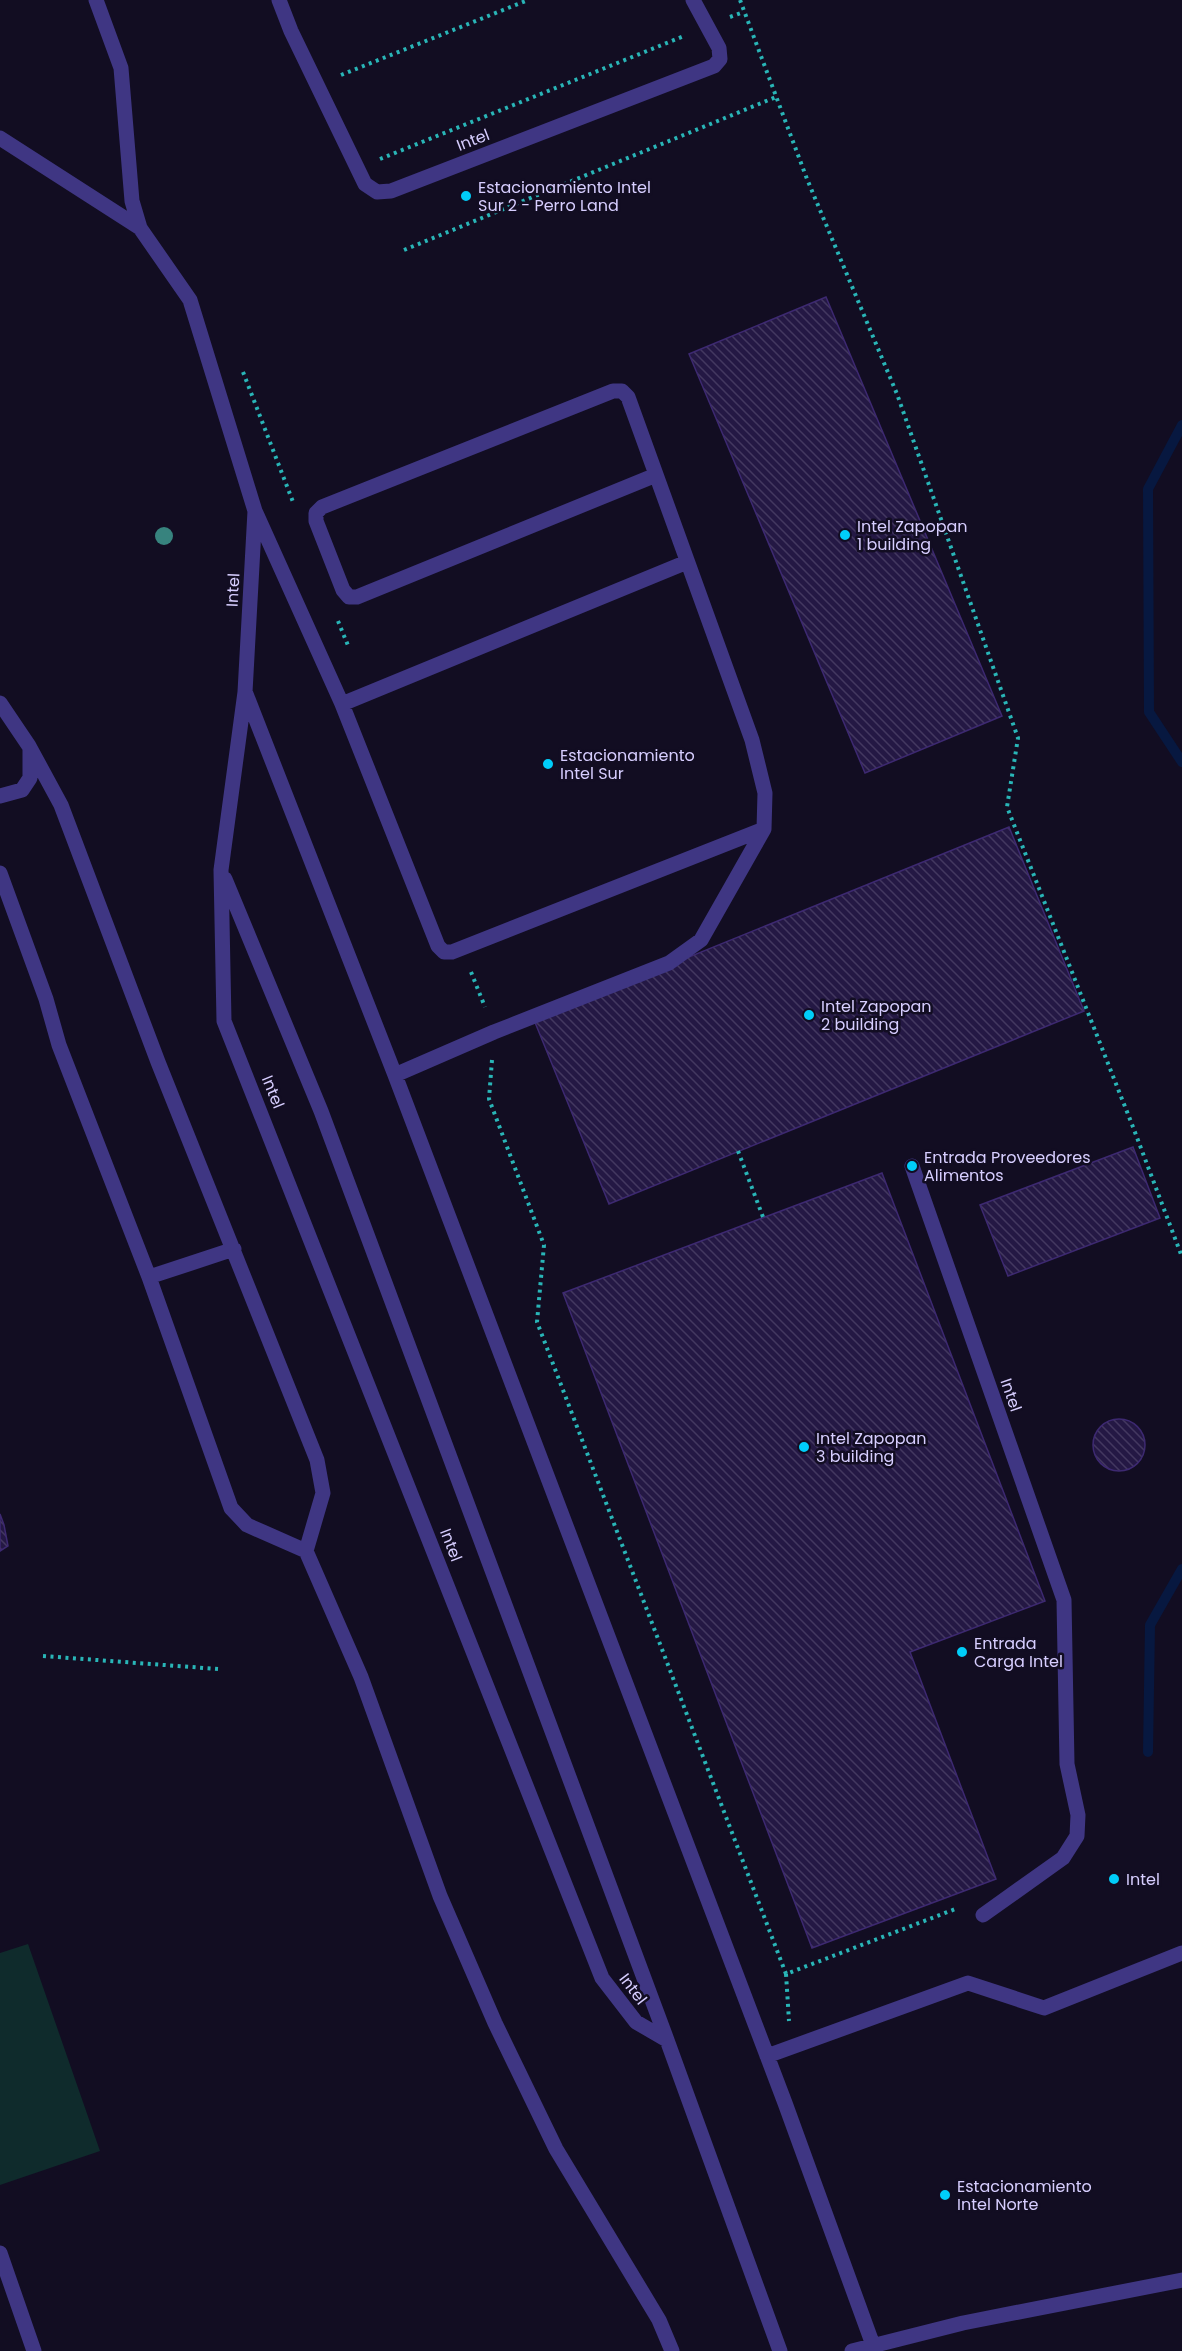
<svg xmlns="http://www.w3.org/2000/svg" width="1182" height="2351" viewBox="0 0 1182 2351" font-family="Poppins,sans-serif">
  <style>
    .green { fill: #0f2b2c }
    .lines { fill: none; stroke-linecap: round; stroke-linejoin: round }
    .stream { stroke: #071840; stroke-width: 10 }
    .building { fill: url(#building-back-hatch); stroke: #3d2971; stroke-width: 1.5 }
    .path { stroke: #29b5b7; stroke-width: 4; stroke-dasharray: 3 4.5; stroke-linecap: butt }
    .service { stroke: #3f3683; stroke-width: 15 }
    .tree { fill: #37837e }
    .poi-dot { fill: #00cdf9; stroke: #120d22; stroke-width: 2 }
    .labels { text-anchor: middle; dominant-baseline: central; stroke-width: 5; stroke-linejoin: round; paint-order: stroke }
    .street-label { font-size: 16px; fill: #d7ceff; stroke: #120d22 }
    .poi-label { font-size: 16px; fill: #d7ceff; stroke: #120d22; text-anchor: start }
  </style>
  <defs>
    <pattern id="building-back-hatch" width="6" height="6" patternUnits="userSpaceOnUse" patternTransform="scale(1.5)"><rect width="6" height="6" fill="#241844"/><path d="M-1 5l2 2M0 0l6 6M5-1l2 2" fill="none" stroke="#433860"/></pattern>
  </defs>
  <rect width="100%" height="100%" fill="#120d22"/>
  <!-- green -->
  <path class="green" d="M28 1944 100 2151 0 2185V1953Z"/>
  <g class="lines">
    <!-- stream -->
    <path class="stream" d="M1182 425 1148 489 1149 712 1182 762
      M1148 1752 1150 1625 1182 1569"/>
  </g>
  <!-- building -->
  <path class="building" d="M826 297 1002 716 865 773 689 354Z
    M1009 827 1084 1011 609 1204 534 1020Z
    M1133 1147 1160 1218 1008 1276 980 1205Z
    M882 1173 1045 1601 910 1652 996 1879 812 1948 563 1293Z
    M1093 1445a26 26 0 1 1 52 0a26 26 0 1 1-52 0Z
    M0 1514 4 1525 8 1546 0 1551Z"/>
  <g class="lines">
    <!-- path -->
    <path class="path" d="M740 0 807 179 897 394 1018 738 1007 807 1133 1127 1182 1257
      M730 17 744 12
      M341 75 528 0
      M380 159 684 36
      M404 250 776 97
      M243 372 293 502
      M338 621 349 648
      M471 972 485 1007
      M492 1060 489 1099 544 1245 537 1322 786 1974 958 1908
      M738 1151 763 1217
      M43 1656 218 1669
      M786 1974 789 2021"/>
    <!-- service -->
    <path class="service" d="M96 0 121 68 132 201 140 228
      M279 0 291 31 365 184 377 192 391 191 714 66 720 59 719 48 693 0
      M0 138 140 228 190 300 255 511 245 692 221 870 224 1021 602 1978 636 2022 667 2040
      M256 513 342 704 438 946 444 952H452L764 829
      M246 694 395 1075 785 2103 873 2345
      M0 703 29 746 61 805 158 1062 317 1460 323 1493 306 1551 361 1677 440 1896 495 2023 556 2149 659 2320 672 2351
      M342 704 687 562
      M0 796 22 790 30 778V749
      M0 873 46 999 59 1045 149 1277 231 1508 247 1525 306 1551
      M225 879 321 1111 667 2040 780 2351
      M395 1075 494 1032 669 963 701 940 764 829 765 793 752 740 628 397 622 391H613L322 507 316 513V521L343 590 349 597H357L656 475
      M912 1166 1064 1600 1067 1764 1078 1815 1077 1836 1063 1858 983 1915
      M149 1277 234 1249
      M767 2056 968 1983 1044 2008 1182 1953
      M0 2253 34 2351
      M852 2351 963 2323 1182 2280"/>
  </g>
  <!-- trees -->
  <circle class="tree" cx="164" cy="536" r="9"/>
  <!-- markers -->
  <g class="poi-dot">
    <circle cx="466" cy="196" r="6"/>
    <circle cx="845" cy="535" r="6"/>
    <circle cx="548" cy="764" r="6"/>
    <circle cx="809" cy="1015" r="6"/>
    <circle cx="912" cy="1166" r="6"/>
    <circle cx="804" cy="1447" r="6"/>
    <circle cx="962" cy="1652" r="6"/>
    <circle cx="1114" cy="1879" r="6"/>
    <circle cx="945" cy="2195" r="6"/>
  </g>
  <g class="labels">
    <!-- street labels -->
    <g class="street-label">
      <text transform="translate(473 140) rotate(-21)">Intel</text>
      <text transform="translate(233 590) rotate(-87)">Intel</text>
      <text transform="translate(273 1092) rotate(68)">Intel</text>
      <text transform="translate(1011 1395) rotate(71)">Intel</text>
      <text transform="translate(451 1545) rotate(69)">Intel</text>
      <text transform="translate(633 1989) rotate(53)">Intel</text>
    </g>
    <!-- poi labels -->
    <g class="poi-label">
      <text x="478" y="187">Estacionamiento Intel<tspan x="478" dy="18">Sur 2 - Perro Land</tspan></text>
      <text x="857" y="526">Intel Zapopan<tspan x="857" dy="18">1 building</tspan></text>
      <text x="560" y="755">Estacionamiento<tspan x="560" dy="18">Intel Sur</tspan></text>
      <text x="821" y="1006">Intel Zapopan<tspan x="821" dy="18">2 building</tspan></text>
      <text x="924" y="1157">Entrada Proveedores<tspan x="924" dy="18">Alimentos</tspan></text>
      <text x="816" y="1438">Intel Zapopan<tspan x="816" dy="18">3 building</tspan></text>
      <text x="974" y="1643">Entrada<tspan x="974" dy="18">Carga Intel</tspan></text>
      <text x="1126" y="1879">Intel</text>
      <text x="957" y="2186">Estacionamiento<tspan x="957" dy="18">Intel Norte</tspan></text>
    </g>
  </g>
</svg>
